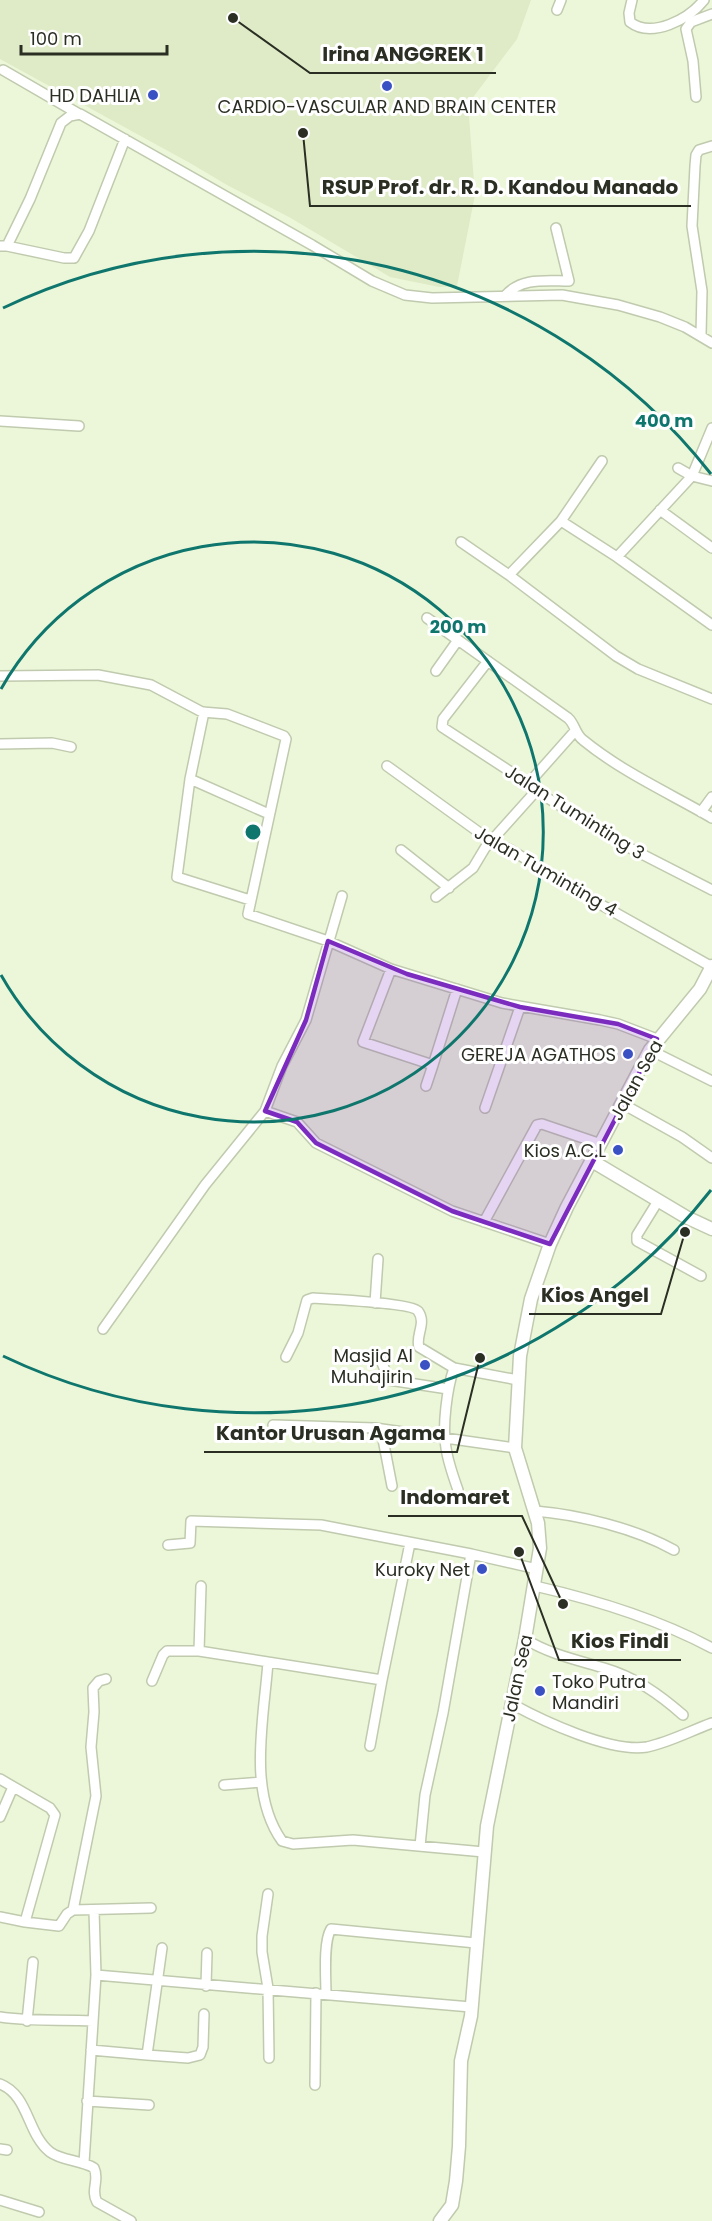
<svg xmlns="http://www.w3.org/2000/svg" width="712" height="2221" viewBox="0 0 712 2221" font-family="Poppins,sans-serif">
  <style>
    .built { fill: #deebc6 }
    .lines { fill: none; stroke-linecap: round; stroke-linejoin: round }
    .street-casing { stroke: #c0caae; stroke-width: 12 }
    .secondary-casing { stroke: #c0caae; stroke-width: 15 }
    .street { stroke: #fff; stroke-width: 9 }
    .secondary { stroke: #fff; stroke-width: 12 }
    .marked { fill: #7b2cbf; fill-opacity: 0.2; stroke: #7b2cbf; stroke-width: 4.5; stroke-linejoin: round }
    .ring { fill: none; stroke: #0f766e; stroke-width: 3 }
    .poi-dot { fill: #3a51c4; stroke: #fff; stroke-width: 2 }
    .labels { text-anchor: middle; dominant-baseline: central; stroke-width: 6; stroke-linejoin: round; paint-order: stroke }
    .poi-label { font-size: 18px; fill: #2a2e23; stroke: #fff; text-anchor: end }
    .street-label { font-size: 18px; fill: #2a2e23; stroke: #fff }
    .centre { fill: #0f766e; stroke: #fff; stroke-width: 3 }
    .ring-label { font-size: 18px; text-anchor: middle; font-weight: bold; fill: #0f766e; stroke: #fff; stroke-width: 6; stroke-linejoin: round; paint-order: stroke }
    .leader { fill: none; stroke: #2a2e23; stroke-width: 2 }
    .callout-dot { fill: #2a2e23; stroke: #fff; stroke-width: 2 }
    .callout-label { font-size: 20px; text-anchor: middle; font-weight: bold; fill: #2a2e23; stroke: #fff; stroke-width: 6; stroke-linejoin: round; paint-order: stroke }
  </style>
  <rect width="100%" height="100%" fill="#ecf7d9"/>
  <!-- built -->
  <path class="built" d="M0 0H531L517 39 468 104 475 195 457 286 439 287 390 277 289 217 227 185 190 163 0 59Z"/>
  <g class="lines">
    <!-- street casing -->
    <g class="street-casing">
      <path id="street" d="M632 0 629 13 630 22C652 39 689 19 704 0
        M557 10 561 0
        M3 70 79 114
        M696 97 693 61 686 29 691 22 712 14
        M0 246H7L30 199 61 123 70 116 80 114 312 245 372 281 405 295 432 298 562 295 618 305 660 317 685 327 712 343
        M7 246 64 258H74L89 231 125 139
        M505 296C521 277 546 281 569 281L556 228
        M701 335 702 291 692 226 695 166 696 155 699 150 712 146
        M0 421 79 426
        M712 428 692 476 712 481
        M660 510 712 548
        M561 521 602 461
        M461 542 509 575
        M617 557 692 476 678 468
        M427 618 568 718C575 724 575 734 583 740 622 772 669 793 712 818
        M712 625 617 557 561 521 509 575 616 656 638 669 712 699
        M488 661 443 719 442 727 511 772 536 791 626 846 712 890
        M436 671 458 640
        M0 676 98 675 151 685 202 712 227 714 284 736 286 739 248 914 328 941 391 969 502 1003 600 1020 618 1024 657 1039
        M204 712 190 779 269 814
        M0 744 52 743 71 747
        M387 766 491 841 511 850 598 903 712 967
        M190 779 177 877 250 900
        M528 784 575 731
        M701 812 712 797
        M401 850 449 888
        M436 897 473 868 485 848 536 791
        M391 969 363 1042 433 1065 426 1086
        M650 1050 712 1081
        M433 1065 457 989
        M621 1103 682 1137 712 1158
        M485 1108 520 1007
        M265 1111 282 1066 306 1020 342 896
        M658 1201 637 1235V1241L701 1276
        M484 1222 537 1125 542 1124 601 1144
        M375 1303 378 1259
        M103 1329 205 1185 265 1111 297 1122 316 1143 452 1211 550 1244
        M286 1357 298 1333 307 1300 313 1298C328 1299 412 1303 418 1311 427 1323 415 1336 419 1347L454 1368
        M380 1358 389 1380 448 1389
        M273 1425 375 1428 515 1448
        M381 1429 392 1486
        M458 1490C453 1476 448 1462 446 1448 442 1427 447 1388 454 1368L518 1380
        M535 1511C580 1515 634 1528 674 1550
        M168 1545 190 1543 191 1521 321 1525 471 1554
        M535 1586C596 1600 656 1618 712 1648
        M525 1639C549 1654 577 1660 604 1668 635 1677 659 1694 683 1715
        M199 1651 201 1586
        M268 1662C264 1718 247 1792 282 1841L293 1844 353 1840 484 1852
        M152 1681 163 1655 167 1651H199L382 1680 410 1543
        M512 1704C543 1721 611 1753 647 1747 670 1742 690 1731 712 1723
        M370 1746 382 1680
        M0 1779 50 1808 55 1815 25 1922 0 1917
        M224 1785 261 1782
        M0 1817 13 1787
        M420 1846 425 1795 443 1713 471 1554 537 1569
        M268 1894 262 1936V1952L268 1988 269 2058
        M73 1910 96 1796 91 1747 94 1712 93 1688 99 1681 106 1679
        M94 1911 96 1975
        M25 1922 59 1926 67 1914 73 1910 151 1908
        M206 1986 207 1953
        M326 1994C326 1978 323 1942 331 1929L476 1943
        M0 2017C31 2022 62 2019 93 2021
        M27 2021 33 1962
        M91 2050 147 2055 162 1948
        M147 2055 188 2058 200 2055 203 2047 204 2014
        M0 2084C29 2095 27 2134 50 2152 62 2161 81 2160 94 2168 100 2180 90 2190 97 2202L131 2221
        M315 2085 316 1993
        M87 2101 149 2105
        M0 2149 7 2150
        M84 2163 96 1975 471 2007
        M0 2200 39 2212"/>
    </g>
    <!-- secondary casing -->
    <g class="secondary-casing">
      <path id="secondary" d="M592 1161 686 1217 712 1229
        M440 2221 452 2205 456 2181 459 2146 461 2061 471 2016 487 1826 525 1639 540 1548 538 1523 515 1448 520 1356 531 1299 550 1244 567 1207 650 1050 700 989 712 966"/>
    </g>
    <!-- street -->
    <use href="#street" class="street"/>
    <!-- secondary -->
    <use href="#secondary" class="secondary"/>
  </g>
  <!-- marked area -->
  <path class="marked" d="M328 941 407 974 520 1007 618 1024 657 1039 550 1244 452 1211 316 1143 297 1122 265 1111 306 1020Z"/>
  <!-- distance rings -->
  <g class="ring">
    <path d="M1 689A290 290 0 1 1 1 975"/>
    <path d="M711 1190A581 581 0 0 1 3 1356M3 308A581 581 0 0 1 711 474"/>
  </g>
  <!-- markers -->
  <g class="poi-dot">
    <circle cx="387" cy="86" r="6"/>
    <circle cx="153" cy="95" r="6"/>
    <circle cx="628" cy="1054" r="6"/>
    <circle cx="618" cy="1150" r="6"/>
    <circle cx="425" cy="1365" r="6"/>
    <circle cx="482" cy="1569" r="6"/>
    <circle cx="540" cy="1691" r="6"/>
  </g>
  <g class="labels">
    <!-- poi labels -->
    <g class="poi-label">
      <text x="141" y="95">HD DAHLIA</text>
      <text x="387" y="106" text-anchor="middle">CARDIO-VASCULAR AND BRAIN CENTER</text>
      <text x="616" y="1054">GEREJA AGATHOS</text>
      <text x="606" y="1150">Kios A.C.L</text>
      <text x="413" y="1355">Masjid Al<tspan x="413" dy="21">Muhajirin</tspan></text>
      <text x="470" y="1569">Kuroky Net</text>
      <text x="552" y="1681" text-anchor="start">Toko Putra<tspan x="552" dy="21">Mandiri</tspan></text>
    </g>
    <!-- street labels -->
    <g class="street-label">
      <text transform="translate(575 812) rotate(32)">Jalan Tuminting 3</text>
      <text transform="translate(546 871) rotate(30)">Jalan Tuminting 4</text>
      <text transform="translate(636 1080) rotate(-61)">Jalan Sea</text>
      <text transform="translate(517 1678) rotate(-78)">Jalan Sea</text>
    </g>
  </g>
  <circle cx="253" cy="832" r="9" class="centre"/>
  <g class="ring-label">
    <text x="664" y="427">400 m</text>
    <text x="458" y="633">200 m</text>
  </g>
  <!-- callouts -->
  <path class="leader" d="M233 18L310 73H496M303 133L310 206H691M685 1232L661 1314H529M480 1358L457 1452H204M563 1604L522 1516H388M519 1552L559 1660H681"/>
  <g class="callout-dot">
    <circle cx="233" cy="18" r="6"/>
    <circle cx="303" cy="133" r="6"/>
    <circle cx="685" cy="1232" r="6"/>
    <circle cx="480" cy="1358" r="6"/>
    <circle cx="563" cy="1604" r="6"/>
    <circle cx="519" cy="1552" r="6"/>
  </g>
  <g class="callout-label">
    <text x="403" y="61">Irina ANGGREK 1</text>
    <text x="500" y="194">RSUP Prof. dr. R. D. Kandou Manado</text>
    <text x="595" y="1302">Kios Angel</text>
    <text x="331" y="1440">Kantor Urusan Agama</text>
    <text x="455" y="1504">Indomaret</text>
    <text x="620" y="1648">Kios Findi</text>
  </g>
  <!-- scale -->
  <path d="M21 45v9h146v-9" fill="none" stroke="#2a2e23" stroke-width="3"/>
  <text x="30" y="45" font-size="18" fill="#2a2e23" stroke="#ffffff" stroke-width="4.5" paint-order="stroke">100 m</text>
</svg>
